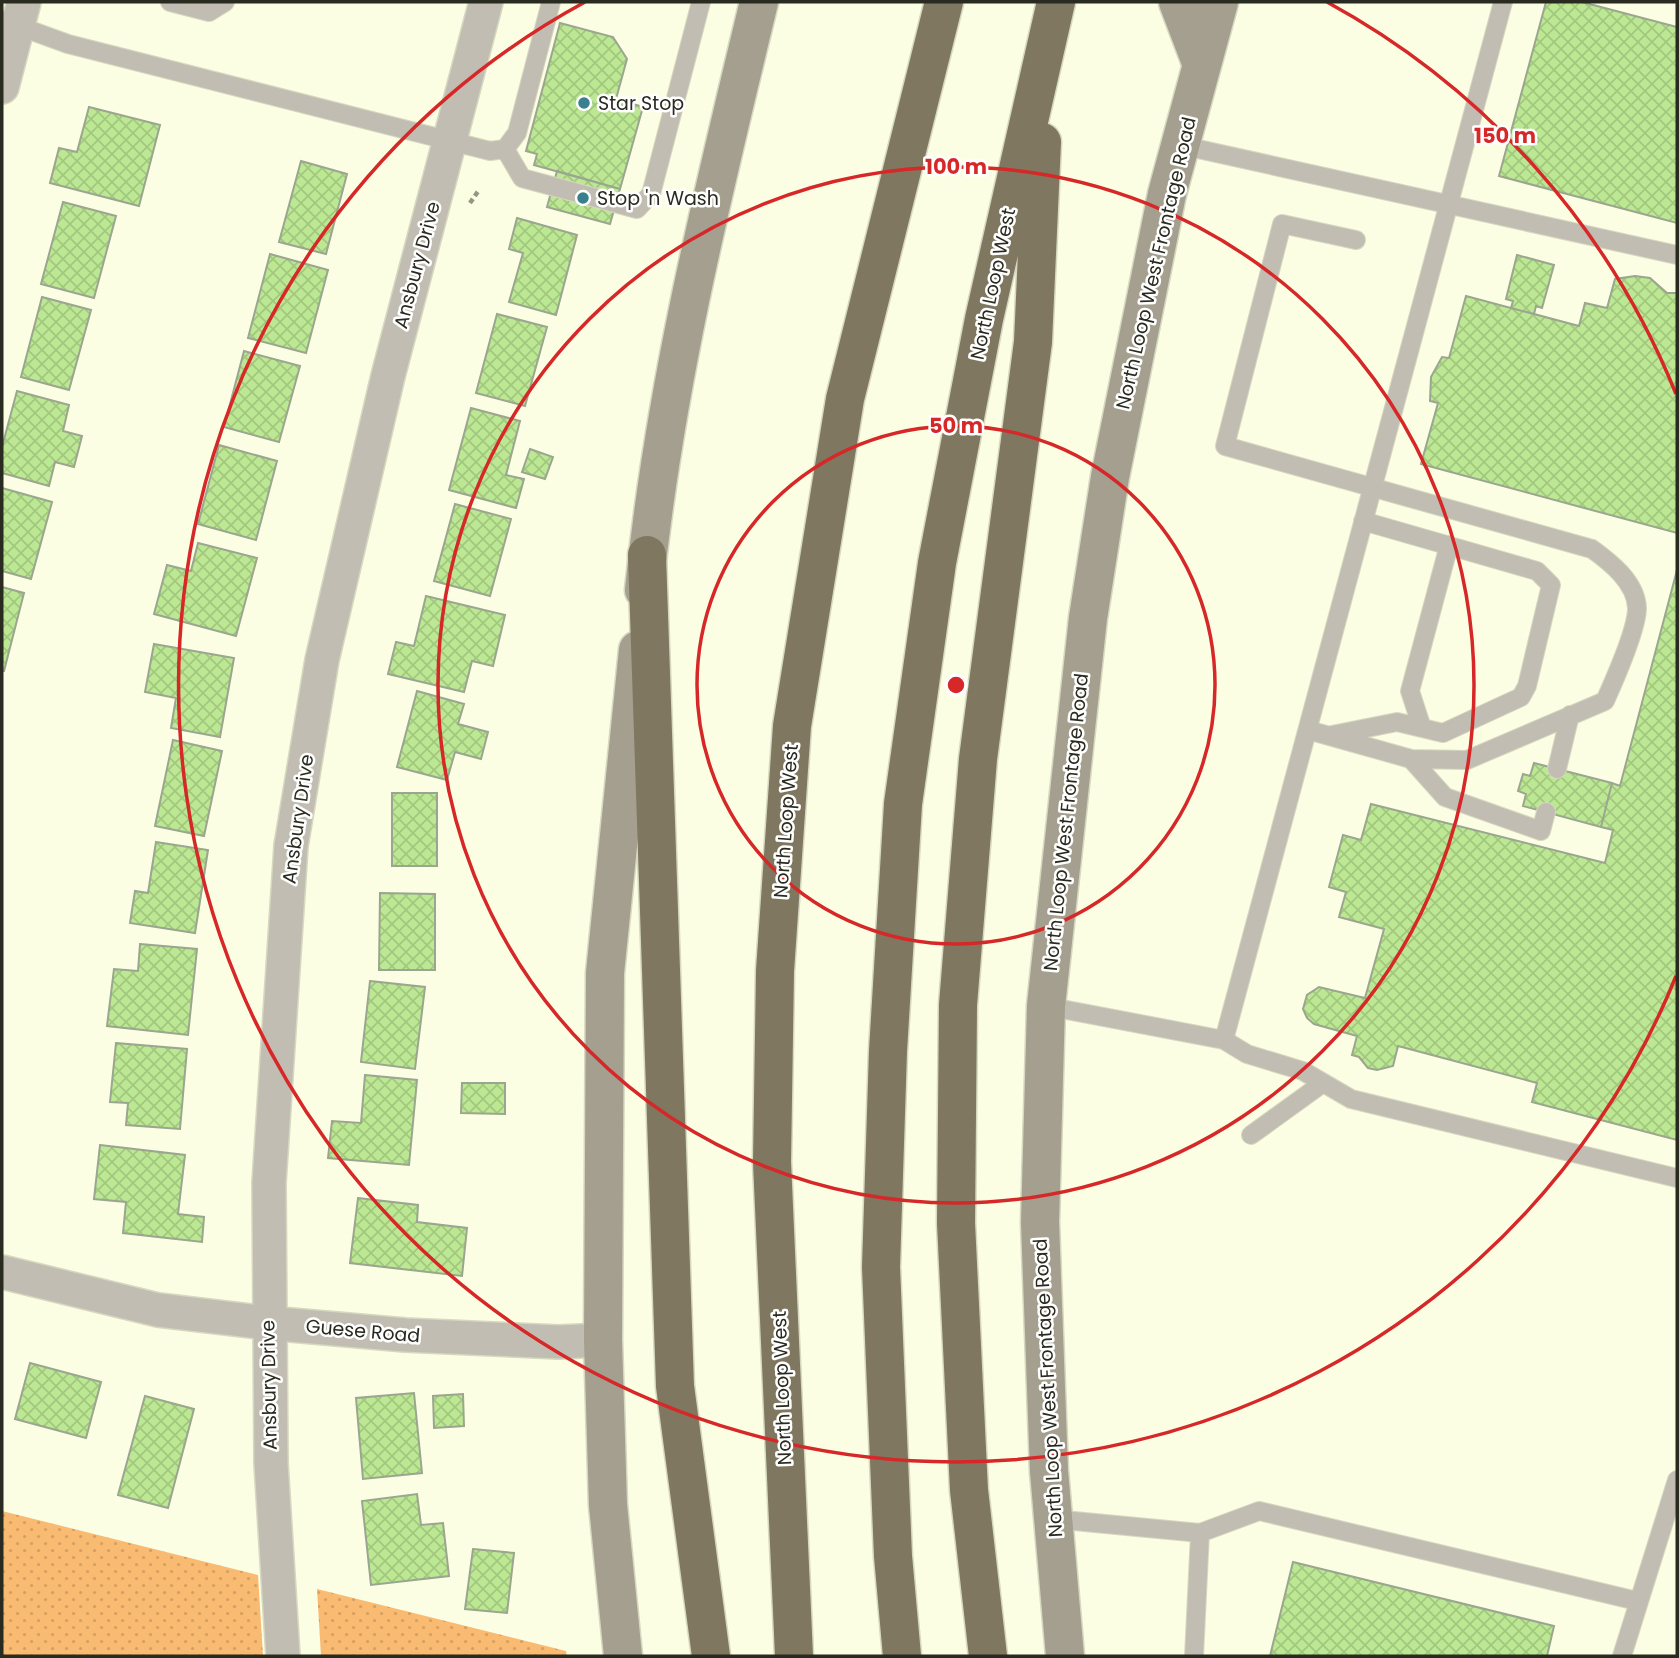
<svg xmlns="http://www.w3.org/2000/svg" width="1679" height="1658" viewBox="0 0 1679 1658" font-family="Poppins,sans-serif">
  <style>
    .grass { fill: url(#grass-dots) }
    .building { fill: url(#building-cross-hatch); stroke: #9aa68f; stroke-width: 2 }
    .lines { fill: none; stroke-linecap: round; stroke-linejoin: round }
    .lane-casing { stroke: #d6d8c0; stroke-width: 20 }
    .street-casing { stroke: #d6d8c0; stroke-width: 36 }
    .secondary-casing { stroke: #d6d8c0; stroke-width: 41 }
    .highway-casing { stroke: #d6d8c0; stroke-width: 41 }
    .path { stroke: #959784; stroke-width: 4.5; stroke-dasharray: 5 3.5; stroke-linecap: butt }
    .lane { stroke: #c2bdb2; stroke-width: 18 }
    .street { stroke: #c2bdb2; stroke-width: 33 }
    .secondary { stroke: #a59f8f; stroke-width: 38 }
    .highway { stroke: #7f775f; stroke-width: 38 }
    .ring { fill: none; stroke: #d62828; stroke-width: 3.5 }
    .poi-dot { fill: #3a7f8d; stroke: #fff; stroke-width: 2.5 }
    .labels { text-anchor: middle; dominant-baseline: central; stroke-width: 5; stroke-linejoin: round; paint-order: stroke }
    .poi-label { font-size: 19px; fill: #292a20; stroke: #fff; text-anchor: start }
    .street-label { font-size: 19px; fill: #292a20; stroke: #fff }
    .centre { fill: #d62828; stroke: #fff; stroke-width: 3.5 }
    .ring-label { font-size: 21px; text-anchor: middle; font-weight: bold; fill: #d62828; stroke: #fff; stroke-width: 5; stroke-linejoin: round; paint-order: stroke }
  </style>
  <defs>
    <pattern id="grass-dots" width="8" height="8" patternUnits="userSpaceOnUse" patternTransform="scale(1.75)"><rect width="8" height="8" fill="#f9ba71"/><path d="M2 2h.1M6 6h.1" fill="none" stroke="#d5a062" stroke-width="1.8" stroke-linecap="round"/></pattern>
    <pattern id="building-cross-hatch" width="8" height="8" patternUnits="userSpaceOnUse" patternTransform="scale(1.75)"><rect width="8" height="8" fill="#bde893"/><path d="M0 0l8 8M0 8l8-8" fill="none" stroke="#a2c77e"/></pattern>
  </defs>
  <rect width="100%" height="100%" fill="#fcfee3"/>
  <!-- grass -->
  <path class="grass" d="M2 1511 258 1575 263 1656H2Z
    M317 1589 566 1651 567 1656H321Z"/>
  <!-- building -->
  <path class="building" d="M1546 2H1582L1677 27V223L1499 176Z
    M560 23 613 37 627 59 616 99 643 107 620 189 534 165 537 154 526 151Z
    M89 107 160 125 139 206 50 183 59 148 77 152Z
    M301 161 347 174 326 254 279 242Z
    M557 171 620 189 610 224 547 207Z
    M63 202 116 216 94 298 41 284Z
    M517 218 577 235 556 315 509 302 523 253 509 249Z
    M270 254 328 270 306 353 248 338Z
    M1517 255 1554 265 1542 308 1536 306 1534 314 1511 308 1513 301 1506 299Z
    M1635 276 1650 278 1667 293H1677V533L1421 464 1438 403 1430 401 1431 377 1442 357 1449 358 1466 296 1579 326 1585 303 1607 308 1615 279Z
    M42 297 91 310 69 390 21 377Z
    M497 314 547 327 525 406 476 393Z
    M244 351 300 366 279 442 224 427Z
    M17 391 69 405 63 431 82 436 74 467 55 462 49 486 2 473V447Z
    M471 408 520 421 506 475 524 479 516 508 449 490Z
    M219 445 277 461 256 540 198 524Z
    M530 449 553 457 545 479 522 472Z
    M2 488 52 502 31 579 2 571Z
    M455 504 511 519 490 596 434 581Z
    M198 543 257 558 236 636 154 614 167 565 191 571Z
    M1677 570V1140L1532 1102 1537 1083 1398 1046 1393 1066 1377 1070 1368 1068 1359 1057 1352 1055 1357 1036 1314 1024 1307 1018 1303 1009 1307 995 1319 987 1365 998 1384 929 1339 917 1346 892 1329 887 1343 835 1361 840 1371 804 1605 863 1613 830 1601 827 1612 783 1620 786Z
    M2 587 24 593 4 671H2Z
    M426 596 505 615 493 666 472 661 464 692 388 674 396 642 414 646Z
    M154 644 234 658 220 737 171 728 176 698 145 692Z
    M417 691 464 704 458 724 488 732 481 759 455 752 447 780 397 767Z
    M173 740 222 751 204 836 155 826Z
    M1534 763 1612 783 1601 827 1523 806 1526 794 1518 791 1523 774 1530 776Z
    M392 793H437V866H392Z
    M156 842 208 850 195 933 130 923 135 891 148 893Z
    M380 893 435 894V970H379Z
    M140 944 197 949 188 1035 107 1026 114 969 138 971Z
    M370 981 425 987 415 1069 361 1062Z
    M116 1043 187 1049 180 1129 126 1125 128 1103 110 1102Z
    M365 1075 417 1080 409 1165 328 1158 332 1121 361 1123Z
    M462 1083H505V1114L461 1113Z
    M100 1145 185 1155 178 1214 204 1217 202 1242 123 1233 126 1202 94 1199Z
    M358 1198 418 1205 417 1222 467 1228 462 1276 350 1263Z
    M30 1363 101 1382 86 1438 15 1419Z
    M414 1393 422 1473 363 1479 356 1398Z
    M463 1394 464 1426 434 1428 433 1396Z
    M145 1396 194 1409 168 1508 118 1495Z
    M417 1494 421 1525 443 1523 449 1576 371 1585 362 1501Z
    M473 1549 514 1553 507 1613 465 1609Z
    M1293 1562 1554 1626 1547 1656H1270Z"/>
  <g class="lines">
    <!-- lane casing -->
    <g class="lane-casing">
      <path id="lane" d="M170 2 209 12 225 2
        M2 20 68 44 490 151 505 149 517 133 551 2
        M1180 145 1677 255
        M505 149 522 178 637 209 651 194 701 2
        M1422 728 1410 691 1449 545
        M1308 730 1411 759 1467 760 1605 701C1614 681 1637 629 1637 608 1636 582 1610 562 1592 549L1225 446 1282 224 1356 240
        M1332 735 1397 722 1443 733 1521 697 1527 686 1551 585 1537 571 1363 521
        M1411 759 1445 797 1541 831 1546 812
        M1557 769 1570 715
        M1046 1006 1224 1040 1247 1054 1303 1071 1351 1099 1677 1178
        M1224 1040 1503 2
        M1251 1135 1323 1083
        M1053 1519 1200 1533 1259 1511 1637 1601
        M1194 1656 1200 1533
        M1622 1656 1677 1480"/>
    </g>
    <!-- street casing -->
    <g class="street-casing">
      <path id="street" d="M2 87 24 2
        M2 1272 158 1310 268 1323 405 1335 559 1342 603 1340
        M283 1656 271 1463 269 1183 291 846 322 660 388 376 486 2"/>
    </g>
    <!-- secondary casing -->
    <g class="secondary-casing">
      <path id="secondary" d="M1178 2 1202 65
        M644 590C664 390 712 196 759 2
        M623 1656 608 1505 603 1340 605 973 638 650
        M1065 1656 1049 1471 1040 1222 1046 1006 1088 618 1110 477 1167 194 1219 2"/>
    </g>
    <!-- highway casing -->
    <g class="highway-casing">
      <path id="highway" d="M647 555 675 1386 711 1656
        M794 1656 772 1162 775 971 792 726 845 399 944 2
        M902 1656 893 1556 881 1267 888 1051 903 804 937 563 984 319 1056 2
        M988 1656 969 1490 956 1223 958 1005 978 759 1033 342 1042 142"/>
    </g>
    <!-- path -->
    <path class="path" d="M470 203 479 190"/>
    <!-- lane -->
    <use href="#lane" class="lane"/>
    <!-- street -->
    <use href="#street" class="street"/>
    <!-- secondary -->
    <use href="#secondary" class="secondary"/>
    <!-- highway -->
    <use href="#highway" class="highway"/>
  </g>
  <!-- distance rings -->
  <g class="ring">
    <circle cx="956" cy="685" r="259"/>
    <circle cx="956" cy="685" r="518"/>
    <path d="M1676 976A777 777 0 1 1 585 2M1327 2A777 777 0 0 1 1676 394"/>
  </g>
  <!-- markers -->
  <g class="poi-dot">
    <circle cx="584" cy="103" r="7"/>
    <circle cx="583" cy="198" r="7"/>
  </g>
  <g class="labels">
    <!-- poi labels -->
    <g class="poi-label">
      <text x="598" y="103">Star Stop</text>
      <text x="597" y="198">Stop 'n Wash</text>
    </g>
    <!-- street labels -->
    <g class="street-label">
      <text transform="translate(1156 263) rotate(-77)">North Loop West Frontage Road</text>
      <text transform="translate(417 265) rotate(-75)">Ansbury Drive</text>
      <text transform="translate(993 284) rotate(-78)">North Loop West</text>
      <text transform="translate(298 819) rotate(-82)">Ansbury Drive</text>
      <text transform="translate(786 821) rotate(-86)">North Loop West</text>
      <text transform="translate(1066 822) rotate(-84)">North Loop West Frontage Road</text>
      <text transform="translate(363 1331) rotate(5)">Guese Road</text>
      <text transform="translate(269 1385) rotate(-91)">Ansbury Drive</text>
      <text transform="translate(782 1388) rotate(-92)">North Loop West</text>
      <text transform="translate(1048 1388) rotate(-93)">North Loop West Frontage Road</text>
    </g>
  </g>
  <circle cx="956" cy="685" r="10" class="centre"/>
  <g class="ring-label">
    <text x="1505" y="143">150 m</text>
    <text x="956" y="174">100 m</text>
    <text x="956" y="433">50 m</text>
  </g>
  <!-- border -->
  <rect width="1679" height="1658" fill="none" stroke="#292a20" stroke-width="7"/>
</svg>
